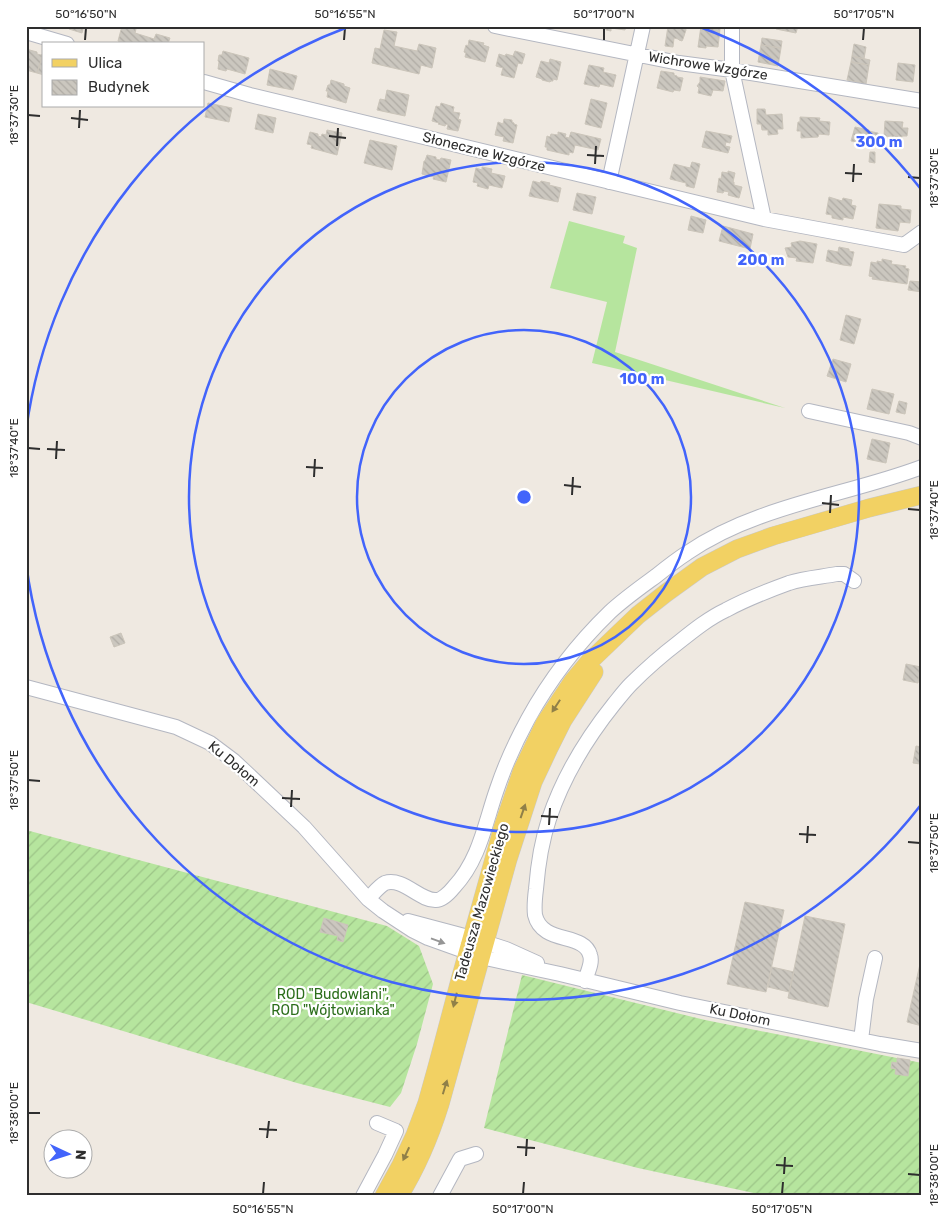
<svg xmlns="http://www.w3.org/2000/svg" width="948" height="1222" viewBox="0 0 948 1222" font-family="Rubik,sans-serif">
  <style>
    .grass { fill: #b6e59e }
    .garden { fill: url(#garden-furrows) }
    .building { fill: url(#building-back-hatch); stroke: #cbc5ba }
    .lines { fill: none; stroke-linecap: round; stroke-linejoin: round }
    .minor-casing { stroke: #b4b7c1; stroke-width: 16 }
    .major-casing { stroke: #c9c9c9; stroke-width: 19 }
    .minor { stroke: #fff; stroke-width: 14 }
    .major { stroke: #f2d163; stroke-width: 18 }
    .oneway { fill: #908048 }
    .oneway2 { fill: #969696 }
    .ticks { fill: none; stroke: #2e2e2e; stroke-width: 2 }
    .ring { fill: none; stroke: #4264fb; stroke-width: 2.5 }
    .labels { text-anchor: middle; dominant-baseline: central; stroke-width: 4.5; stroke-linejoin: round; paint-order: stroke }
    .street-label { font-size: 14px; fill: #2e2e2e; stroke: #fff }
    .park-label { font-size: 14px; fill: #2c6e1b; stroke: #fff }
    .centre { fill: #4264fb; stroke: #fff; stroke-width: 2.5 }
    .ring-label { font-size: 15px; text-anchor: middle; font-weight: bold; fill: #4264fb; stroke: #fff; stroke-width: 4.5; stroke-linejoin: round; paint-order: stroke }
    .neatline { fill: none; stroke: #2e2e2e; stroke-width: 2 }
    .ticks-label { font-size: 12px; text-anchor: middle; fill: #2e2e2e }
  </style>
  <defs>
    <pattern id="garden-furrows" width="10" height="10" patternUnits="userSpaceOnUse" patternTransform="scale(1.25)"><rect width="10" height="10" fill="#b6e59e"/><path d="M-1 1l2-2M0 10L10 0M9 11l2-2" fill="none" stroke="#9dc588"/></pattern>
    <pattern id="building-back-hatch" width="6" height="6" patternUnits="userSpaceOnUse" patternTransform="scale(1.25)"><rect width="6" height="6" fill="#cbc7bf"/><path d="M-1 5l2 2M0 0l6 6M5-1l2 2" fill="none" stroke="#afaba4"/></pattern>
  </defs>
  <rect width="100%" height="100%" fill="#efe9e1"/>
  <!-- grass -->
  <path class="grass" d="M569 221 625 236 623 243 637 248 615 352 785 408 592 363 607 302 550 288Z"/>
  <!-- garden -->
  <path class="garden" d="M26 830 387 926 419 946 433 984 417 1044 401 1093 390 1107 297 1083 26 1002Z
    M522 975 705 1020 922 1063V1196H768L638 1168 484 1128Z"/>
  <!-- building -->
  <path class="building" d="M70 26H84L82 33 69 29Z
    M122 26 136 29 135 33 154 39 156 34 170 38 168 44H126L118 41Z
    M600 26H626L625 30 611 28V31L606 30V27Z
    M668 26H685L686 30 683 39 682 41 679 40 678 39 674 38 673 47 665 46Z
    M701 26H710V27L720 29 718 47 706 46V48L698 47Z
    M775 26H798L796 33 776 29Z
    M384 30 397 32 394 46 417 51 419 44 436 48 432 68 421 65 419 74 372 63 375 48 380 49Z
    M762 38 782 41 781 48 761 45Z
    M469 40 484 43 483 45 489 47 485 62 465 57 466 53 464 52 466 45 468 46Z
    M854 44 866 47 864 59 852 56Z
    M761 45 781 48 778 66 758 62Z
    M26 49 37 52V54L41 55 43 54 37 73 26 70Z
    M223 51 249 58 245 74 227 69 226 71 218 69 219 62 218 61 219 55H222Z
    M515 51 525 54 522 64 518 63 514 78 501 75 503 68 496 66 499 54 505 56 506 54 513 56Z
    M43 54V56L44 75 37 73Z
    M852 56 870 60 869 65 851 62Z
    M550 59 561 62 557 80 553 79V81H551L550 82 542 80V79L536 77 541 61 549 63Z
    M851 62 869 65 866 84 847 80Z
    M898 63 915 65 913 82 896 80Z
    M589 65 604 68 603 72 616 75 613 87 600 84 599 87 584 84Z
    M270 69 297 76 293 90 267 85Z
    M661 71 674 73V75L677 76V77L683 78 680 91 674 90 673 92 657 88Z
    M700 77 725 81 723 91 713 90 711 96 698 93 699 88 697 86 700 82Z
    M331 80 344 84V86L350 88 346 103 327 97 328 91H326L328 85H330Z
    M387 90 409 95 405 116 377 110 380 99 385 100Z
    M591 99 607 103 601 128 585 124Z
    M208 103 232 108 229 122 205 117Z
    M441 103 454 107 453 112 460 113 458 119 461 120 458 131 447 129 448 125 446 124 445 126 438 124 439 123 432 121 436 106 440 107Z
    M757 109H765L766 115 782 114 783 129H777L778 134 768 135V130H762L761 124H757Z
    M258 114 276 118 273 133 255 129Z
    M800 117 820 118 819 121 830 122 829 135 819 134 818 137 801 138V131H797L798 122H800Z
    M504 119 512 120V122L514 123V124L517 125 513 143 503 141 504 137 495 135 498 122 503 124Z
    M885 121 903 122 902 128H908L907 136H902V137L884 136Z
    M855 127 869 130V131L873 132 870 145 851 141Z
    M327 130 342 133 337 155 311 148 312 145 307 144 310 132 318 134V136L321 137 322 134 326 135Z
    M706 131 732 136 730 143 726 142 725 146 730 147 728 153 702 147Z
    M558 132 566 134 565 137 569 138 571 132 601 139 598 150 575 145 573 153 569 152V155L547 150V147H545L547 136 550 137 551 134 558 135Z
    M873 132 878 133 877 147 870 145Z
    M370 140 397 146 392 170 364 163Z
    M870 152H875V163L869 162Z
    M427 155 436 157V159L440 160 441 158 451 160 446 182 433 179 434 177 422 174 424 161H425Z
    M692 162 700 164 694 188 686 186V183L670 179 674 164 690 168Z
    M482 167 492 169 491 173 505 176 502 188 489 185 488 189 477 186 478 183 473 182 476 168 482 170Z
    M728 171 735 173 733 182H734V185L742 187 739 198 728 195 729 192 724 191 723 193 717 192 719 178 721 179 722 172 728 173Z
    M533 181 540 183 541 181 550 183 549 185 561 188 558 202 529 196Z
    M577 193 596 197 592 214 573 210Z
    M829 197 842 201 843 198 852 200 851 205 856 206 853 219 843 217V220L832 218V215L826 214Z
    M879 204 901 206V209L911 210 910 223 900 222 898 231 876 228Z
    M691 216 706 220 703 233 688 230Z
    M723 226 753 234 750 249 719 241Z
    M800 241 817 244 813 263 796 261 797 258 788 257 785 248 792 247 791 243Z
    M839 247 849 249V251L854 252 851 266 843 265 826 261 828 250 838 252Z
    M882 259 892 261 891 264 906 266 905 268 909 269 907 284 872 279 873 277 869 276 871 262 877 263V261L882 262Z
    M910 281 922 282V292L908 290Z
    M846 315 861 319 854 344 840 340Z
    M833 359 851 364 846 382 827 376Z
    M872 389 894 394 889 414 867 409Z
    M899 401 907 403 905 414 896 412Z
    M872 439 890 443 886 463 867 459Z
    M121 633 125 643 114 647 110 637Z
    M906 664 921 667 918 683 903 680Z
    M916 746 922 747 920 764 913 763Z
    M745 902 784 910 766 992 727 984Z
    M805 916 845 924 828 1007 788 998Z
    M324 918 348 925 343 942 337 940 338 936 320 932Z
    M922 955V1026L907 1022Z
    M772 967 794 972 789 992 768 987Z
    M897 1058 910 1060 908 1076 895 1074 896 1069 891 1068 892 1062 897 1063Z"/>
  <g class="lines">
    <!-- minor casing -->
    <g class="minor-casing">
      <path id="minor" d="M495 26 679 63 732 70 922 101
        M732 26V70L764 219
        M26 32 67 44
        M204 82 250 95 764 219 904 245 922 232
        M609 182 643 26
        M809 411 909 433 922 438
        M26 687 176 727 210 743 234 761 304 827 368 899 383 911 412 930 428 938 481 957 560 974 680 1003 880 1044 922 1051
        M368 899C373 894 379 886 385 883 403 877 420 901 436 900 442 900 450 892 454 887 480 859 485 823 497 789 505 765 516 741 528 719 550 679 578 643 610 612 624 599 641 587 656 576 666 568 676 560 687 553 709 538 734 526 759 517 812 497 869 487 922 467
        M408 921 472 938 506 949 537 963
        M585 981C587 973 593 963 590 955 584 932 542 945 535 915 534 907 535 897 536 889 538 864 541 843 549 819 563 777 586 739 614 704 619 698 625 690 631 684 646 669 662 655 679 642 694 630 709 618 726 610 746 599 767 591 789 583 804 578 821 577 837 574H844L854 581
        M861 1040 866 999 875 958
        M363 1196 385 1155 396 1131 377 1123
        M440 1196 460 1159 476 1154"/>
    </g>
    <!-- major casing -->
    <g class="major-casing">
      <path id="major" d="M384 1196 401 1165 415 1135 427 1103 437 1067 460 980 503 827 522 771 545 723 573 681 589 662 638 615 666 593 702 567 737 549 773 536 869 508 922 495
        M399 1196C417 1167 430 1136 440 1104L508 859 533 782 549 748 563 720 594 672"/>
    </g>
    <!-- minor -->
    <use href="#minor" class="minor"/>
    <!-- major -->
    <use href="#major" class="major"/>
  </g>
  <!-- one-way arrows -->
  <defs><path id="oneway-solid" d="M-6-.8H1V-3.2L6.5 0L1 3.2V.8H-6Z" transform="scale(1.25)"/></defs>
  <g class="oneway">
    <use href="#oneway-solid" transform="translate(556 706) rotate(123)"/>
    <use href="#oneway-solid" transform="translate(523 811) rotate(-71)"/>
    <use href="#oneway-solid" transform="translate(455 1000) rotate(104)"/>
    <use href="#oneway-solid" transform="translate(445 1087) rotate(-73)"/>
    <use href="#oneway-solid" transform="translate(406 1154) rotate(115)"/>
  </g>
  <use class="oneway2" href="#oneway-solid" transform="translate(438 941) rotate(20)"/>
  <!-- ticks -->
  <path class="ticks" d="M85 40 86 28M344 40 345 28M604 40V28M863 40 864 28M28 115 40 116M71 118 88 120M79 128 80 110M329 136 346 138M337 146 338 128M587 155 604 156M595 164 596 146M845 173 862 174M908 177 920 178M853 182 854 164M28 448 40 449M47 449 65 450M56 459 57 441M306 467 323 468M314 477 315 459M564 485 581 487M572 495 573 477M822 503 839 505M908 509 920 510M830 513 831 495M28 780 40 781M282 798 300 799M291 807 292 790M541 816 558 817M549 825 550 808M799 834 816 835M908 842 920 843M807 843 808 826M28 1113H40M259 1129 277 1130M267 1138 269 1121M517 1147 535 1148M526 1156 527 1139M776 1165 793 1166M784 1174 785 1157M908 1174 920 1175M263 1194 264 1182M523 1194 524 1182M782 1194 783 1182"/>
  <!-- distance rings -->
  <g class="ring">
    <circle cx="524" cy="497" r="167"/>
    <circle cx="524" cy="497" r="335"/>
    <path d="M920 806A502 502 0 0 1 26 563M26 431A502 502 0 0 1 348 27M700 27A502 502 0 0 1 920 188"/>
  </g>
  <g class="labels">
    <!-- street labels -->
    <g class="street-label">
      <text transform="translate(708 66) rotate(9)">Wichrowe Wzgórze</text>
      <text transform="translate(484 152) rotate(14)">Słoneczne Wzgórze</text>
      <text transform="translate(234 764) rotate(40)">Ku Dołom</text>
      <text transform="translate(482 902) rotate(-74)">Tadeusza Mazowieckiego</text>
      <text transform="translate(740 1015) rotate(12)">Ku Dołom</text>
    </g>
    <!-- park labels -->
    <g class="park-label">
      <text x="333" y="994">ROD "Budowlani",<tspan x="333" dy="16">ROD "Wójtowianka"</tspan></text>
    </g>
  </g>
  <circle cx="524" cy="497" r="8" class="centre"/>
  <g class="ring-label">
    <text x="879" y="147">300 m</text>
    <text x="761" y="265">200 m</text>
    <text x="642" y="384">100 m</text>
  </g>
  <!-- border -->
  <rect width="948" height="1222" fill="none" stroke="#ffffff" stroke-width="55"/>
  <!-- legend -->
  <rect x="42" y="42" width="162" height="65" fill="#ffffff" stroke="#ababab"/>
  <rect x="52" y="59" width="25" height="8" fill="#f2d163" stroke="#ababab"/>
  <text x="88" y="68" font-size="15" fill="#2e2e2e">Ulica</text>
  <rect x="52" y="80" width="25" height="15" fill="url(#building-back-hatch)" stroke="#ababab"/>
  <text x="88" y="92" font-size="15" fill="#2e2e2e">Budynek</text>
  <!-- north arrow -->
  <g transform="translate(68 1154) rotate(94)"><circle r="24" fill="#ffffff" stroke="#ababab"/>
  <path d="M0-4L9 19L0 12L-9 19Z" fill="#4264fb"/>
  <text y="-8" font-size="14" font-weight="bold" text-anchor="middle" fill="#2e2e2e">N</text>
  </g>
  <rect x="28" y="28" width="892" height="1166" class="neatline"/>
  <g class="ticks-label">
    <text x="86" y="18">50°16'50"N</text>
    <text x="345" y="18">50°16'55"N</text>
    <text x="604" y="18">50°17'00"N</text>
    <text x="864" y="18">50°17'05"N</text>
    <text transform="translate(14 115) rotate(-90)" y="4">18°37'30"E</text>
    <text transform="translate(934 178) rotate(-90)" y="4">18°37'30"E</text>
    <text transform="translate(14 448) rotate(-90)" y="4">18°37'40"E</text>
    <text transform="translate(934 510) rotate(-90)" y="4">18°37'40"E</text>
    <text transform="translate(14 780) rotate(-90)" y="4">18°37'50"E</text>
    <text transform="translate(934 843) rotate(-90)" y="4">18°37'50"E</text>
    <text transform="translate(14 1113) rotate(-90)" y="4">18°38'00"E</text>
    <text transform="translate(934 1175) rotate(-90)" y="4">18°38'00"E</text>
    <text x="263" y="1213">50°16'55"N</text>
    <text x="523" y="1213">50°17'00"N</text>
    <text x="782" y="1213">50°17'05"N</text>
  </g>
</svg>
